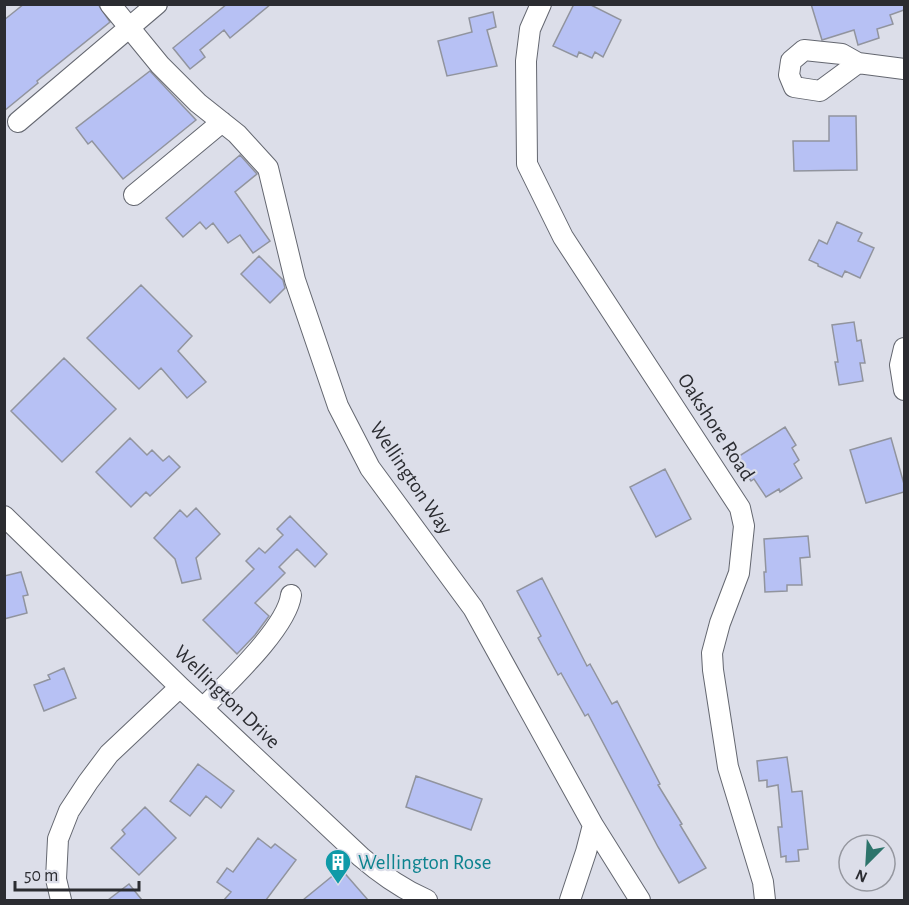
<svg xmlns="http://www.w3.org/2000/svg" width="909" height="905" viewBox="0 0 909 905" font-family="'Alegreya Sans',sans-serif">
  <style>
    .building { fill: #b7c1f4; stroke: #91949e; stroke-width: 1.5 }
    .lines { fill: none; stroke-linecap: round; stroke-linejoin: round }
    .street-casing { stroke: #646770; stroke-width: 22 }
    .street { stroke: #fff; stroke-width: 20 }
    .labels { text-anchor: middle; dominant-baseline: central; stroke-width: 4.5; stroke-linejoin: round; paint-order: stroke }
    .street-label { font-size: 21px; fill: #2b2c31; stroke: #dcdee9 }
    .culture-label { font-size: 21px; fill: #0d838f; stroke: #dcdee9; text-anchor: start }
  </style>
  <rect width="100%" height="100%" fill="#dcdee9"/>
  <!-- building -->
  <path class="building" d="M24 4H98L110 22 37 81 38 83 4 111V20Z
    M227 4H271L230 38 224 30 200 50 205 57 190 69 173 48Z
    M574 4H589L621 20 603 57 595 52 592 58 579 52 577 57 553 46Z
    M811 4H904V10L890 15 893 24 877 29 879 38 858 45 854 30 822 40Z
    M493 12 496 27 487 30 497 66 447 76 438 41 472 32 469 18Z
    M150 71 196 120 123 179 92 141 88 144 76 128Z
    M829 116H856L857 170 794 171 793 141H829Z
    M240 155 257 174 235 192 270 241 253 253 240 235 228 243 213 223 206 229 200 222 183 237 166 218Z
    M837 222 862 233 858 241 874 248 860 278 845 271 842 277 818 266V264L809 260 819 240 827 244Z
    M259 256 283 280 285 288 270 303 241 274Z
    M141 285 192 336 178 351 206 382 187 398 161 368 139 389 87 338Z
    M854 322 857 341 861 340 865 363H860L863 381 839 385 835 362H838L832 325Z
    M64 358 116 409 62 462 11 411Z
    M785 427 796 445 792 448 799 460 794 464 802 478 780 492 779 489 766 497 754 479 751 481 736 458Z
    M130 438 147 455 152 450 163 461 169 456 180 467 150 496 146 492 131 507 96 472Z
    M891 438 904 484V492L866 503 850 450Z
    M665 469 691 519 656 537 630 487Z
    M196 508 220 534 196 558 201 579 182 583 175 559 154 538 180 510 187 517Z
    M290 516 327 554 315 567 297 549 279 567 285 573 255 603 269 616 255 635 237 654 203 620 254 569 246 561 259 548 265 553 283 535 277 529Z
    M808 536 810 557 800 558 802 585H787V591L765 592 764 572H766L764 539Z
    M21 572 28 595 23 596 27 613 4 619V576Z
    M542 578 587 666 590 664 612 704 617 701 660 784 658 785 682 824 680 825 706 868 679 883 658 847 588 714 585 716 561 673 558 675 538 638 541 636 517 591Z
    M64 668 76 698 44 711 34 685 50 679 48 675Z
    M787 757 792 792 802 791 808 849 798 850 799 861 786 862V856L781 857 778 827H782L778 785 767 787V780L759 781 757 761Z
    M198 764 234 791 221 808 206 796 190 816 170 801Z
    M416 776 482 799 471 830 406 807Z
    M145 807 176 838 139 875 111 848 125 834 122 830Z
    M258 838 271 848 275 844 296 860 266 900H224L231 892 217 882 227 868 233 872Z
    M341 869 368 900H303Z
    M129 884 142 900H108Z"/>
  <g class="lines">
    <!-- street casing -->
    <g class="street-casing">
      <path id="street" d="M110 4 160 65 198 103 237 134 268 168 295 280 338 406 370 468 473 608 593 825 586 852 570 900
        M541 4 530 29 526 61 527 164 563 237 740 508 744 526 739 573 720 623 712 653 713 670 728 767 763 882 765 900
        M858 63 842 54 804 50 791 61 789 75 794 87 820 91 858 63 904 69
        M18 122 157 4
        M134 195 222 122
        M904 348 900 365 904 390
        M4 516 180 687 361 857C382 875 402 889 427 900
        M203 708C227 683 287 628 291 595
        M593 825 640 900
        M61 900 56 879 58 839 69 811 88 782 109 754 180 687"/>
    </g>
    <!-- street -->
    <use href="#street" class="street"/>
  </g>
  <!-- icons -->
  <defs>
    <g id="building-pin" transform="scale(1.35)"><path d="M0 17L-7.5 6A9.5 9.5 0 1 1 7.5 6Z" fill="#0f9aa8" stroke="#dcdee9"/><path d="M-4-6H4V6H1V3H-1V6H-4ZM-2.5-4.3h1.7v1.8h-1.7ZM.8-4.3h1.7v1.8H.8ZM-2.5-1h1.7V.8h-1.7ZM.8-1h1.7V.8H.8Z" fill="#fff"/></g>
  </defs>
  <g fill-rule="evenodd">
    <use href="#building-pin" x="338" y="862"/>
  </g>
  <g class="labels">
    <!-- street labels -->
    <g class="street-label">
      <text transform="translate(716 427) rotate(57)">Oakshore Road</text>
      <text transform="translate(411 478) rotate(56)">Wellington Way</text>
      <text transform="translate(227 697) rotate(44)">Wellington Drive</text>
    </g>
    <!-- culture labels -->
    <g class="culture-label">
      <text x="358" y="862">Wellington Rose</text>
    </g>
  </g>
  <!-- border -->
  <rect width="909" height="905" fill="none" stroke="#2b2c31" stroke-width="12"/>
  <!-- north arrow -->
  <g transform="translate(867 863) rotate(204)"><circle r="28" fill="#dcdee9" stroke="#95979f" stroke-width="1.5"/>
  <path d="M0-4.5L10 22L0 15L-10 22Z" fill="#2d746b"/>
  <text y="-9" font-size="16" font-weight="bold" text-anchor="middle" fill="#2b2c31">N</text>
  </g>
  <!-- scale -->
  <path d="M15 881v9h124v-9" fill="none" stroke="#2b2c31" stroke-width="3"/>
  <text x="24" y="881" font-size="18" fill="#2b2c31" stroke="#dcdee9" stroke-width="4.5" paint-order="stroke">50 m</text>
</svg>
